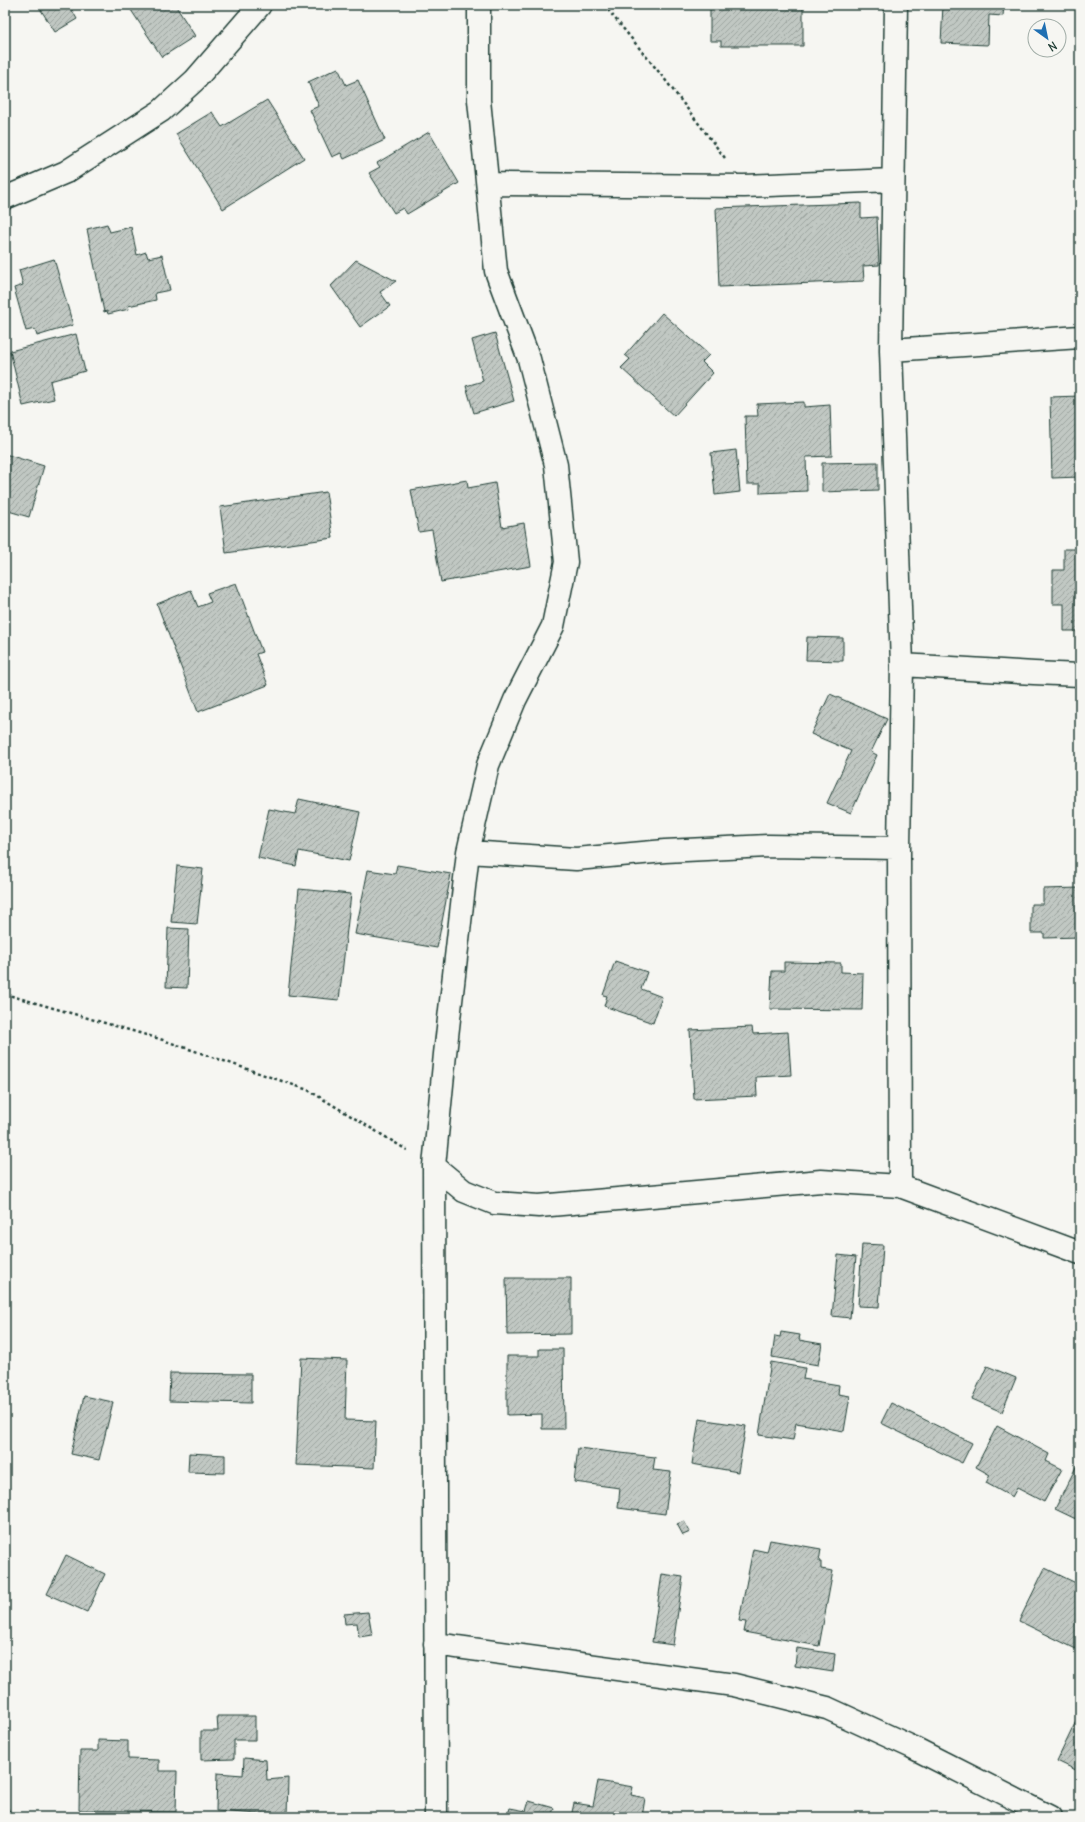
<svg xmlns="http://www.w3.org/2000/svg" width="1085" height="1822" viewBox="0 0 1085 1822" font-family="Delius,sans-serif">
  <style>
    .building { fill: url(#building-hatch); stroke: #1f3d34 }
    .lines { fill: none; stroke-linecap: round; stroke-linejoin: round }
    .minor-casing { stroke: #1f3d34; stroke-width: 25 }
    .path { stroke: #1f3d34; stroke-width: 2.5; stroke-dasharray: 3 3; stroke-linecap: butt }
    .minor { stroke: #f6f6f2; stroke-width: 22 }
  </style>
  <defs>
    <pattern id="building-hatch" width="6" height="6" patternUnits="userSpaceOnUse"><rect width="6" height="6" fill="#c1c8c3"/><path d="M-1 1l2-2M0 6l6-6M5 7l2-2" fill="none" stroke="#9ca49f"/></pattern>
  </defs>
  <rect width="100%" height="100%" fill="#f6f6f2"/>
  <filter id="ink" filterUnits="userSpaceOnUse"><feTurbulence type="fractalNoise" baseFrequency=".025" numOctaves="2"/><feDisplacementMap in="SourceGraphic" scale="8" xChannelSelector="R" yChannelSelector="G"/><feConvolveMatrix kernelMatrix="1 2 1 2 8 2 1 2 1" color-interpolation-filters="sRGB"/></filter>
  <g filter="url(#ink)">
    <!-- building -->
    <path class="building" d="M43 5H69L77 19 55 32 39 7Z
      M138 5H175L195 36 162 57 131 10Z
      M710 5 803 6V46H721V41H710Z
      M943 5H1004L1003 16 989 15 988 45 941 43Z
      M338 68 346 85 358 80 385 140 344 159 341 153 332 157 310 110 319 106 308 82Z
      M267 100 304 158 223 209 176 134 212 112 222 127Z
      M429 132 459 183 407 214 403 208 394 213 369 173 380 167 377 163Z
      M861 203V218L877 217 879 265 863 266 864 281 719 287 716 208Z
      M107 224 110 232 131 227 137 255 146 252 148 258 162 255 170 290 155 293 156 300 128 306 129 309 108 314 107 311 104 312 87 229Z
      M54 259 73 325 37 336 35 329 26 331 14 288 23 285 19 270Z
      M356 260 396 281 380 292 390 306 360 327 331 286Z
      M662 313 709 355 702 362 713 373 674 416 621 368 630 359 625 355Z
      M495 333 514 401 474 413 466 386 483 381 472 340Z
      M76 334 85 371 50 381 54 399 23 406 10 351Z
      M1080 396V477L1052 478 1050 397Z
      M804 402V407L830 405 832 456 806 457 807 491 760 493V484H747L745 416H758L757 404Z
      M736 450 740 492 715 495 711 453Z
      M5 454 44 466 29 517 5 510Z
      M878 462V490L822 492V463Z
      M467 480 468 488 495 483 502 527 524 523 531 566 441 582 432 530 419 532 411 490Z
      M326 492 333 538 226 553 220 507Z
      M1064 549H1080V631H1064V604H1053V570H1064Z
      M236 583 262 652 256 654 268 685 198 712 157 604 191 590 198 607 211 602 207 593Z
      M807 637 843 638V661L806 660Z
      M830 694 887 719 871 752 877 755 851 813 827 803 851 751 811 734Z
      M299 799 360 812 349 861 299 851 296 866 258 858 269 809 295 814Z
      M397 865 451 874 437 948 355 934 368 870 395 874Z
      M177 866 203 869 197 924 171 922Z
      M1080 888V937L1044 938V933H1031V904H1043V889Z
      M299 889 351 894 339 1000 288 995Z
      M168 928 189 929 187 988 166 987Z
      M615 961 647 972 641 989 662 997 653 1023 604 1006 607 996 603 995Z
      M784 962 841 963V972L863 973 862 1010 770 1009 772 971H784Z
      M752 1027 753 1034 788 1032 791 1075 756 1077 757 1096 694 1099 690 1030Z
      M862 1244 883 1245 879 1307 858 1306Z
      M838 1255 856 1257 850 1318 832 1316Z
      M506 1278H571V1334L507 1335Z
      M781 1332 800 1335 799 1340 822 1344 818 1365 772 1357 775 1336 780 1337Z
      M539 1349H563L564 1429H542V1414L507 1415V1356H539Z
      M301 1358 347 1360 345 1420 376 1421 374 1468 296 1465Z
      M771 1362 805 1368 803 1379 839 1385 838 1394 850 1396 844 1431 796 1423 793 1440 759 1435Z
      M987 1366 1016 1378 1002 1412 972 1399Z
      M170 1373 251 1374V1403L169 1401Z
      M84 1396 113 1402 99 1460 71 1454Z
      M891 1403 972 1443 962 1463 881 1423Z
      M699 1419 746 1426 738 1472 692 1464Z
      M997 1426 1049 1454 1046 1461 1062 1469 1044 1502 1017 1488 1012 1497 986 1483 990 1475 976 1467Z
      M578 1448 655 1457 653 1470 671 1472 665 1514 618 1508 620 1488 574 1482Z
      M189 1453 225 1455V1473L188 1472Z
      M1077 1465 1080 1467V1521L1055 1509Z
      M684 1521 690 1532 683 1535 677 1524Z
      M770 1540 821 1549 819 1562H821V1569L833 1571 819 1646 744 1632 746 1622 739 1621 753 1549 767 1552Z
      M66 1555 105 1574 87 1612 47 1594Z
      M1045 1568 1080 1585V1651L1019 1621Z
      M662 1574 683 1577 673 1645 652 1642Z
      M368 1612 372 1635 359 1637 357 1623 345 1624 344 1614Z
      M797 1648 835 1654 833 1672 795 1666Z
      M1080 1713V1772L1057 1761Z
      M217 1716H255V1740H234V1759L201 1760V1731H218Z
      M98 1740 128 1741V1759L159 1760V1771H177L176 1812 79 1810 80 1751H98Z
      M244 1758 266 1760 267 1780 288 1778 287 1816 216 1811 217 1773 243 1775Z
      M598 1781 633 1787 631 1795 645 1798 642 1817H571L574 1803 593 1806Z
      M529 1801 554 1808 551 1817H507L510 1808 526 1811Z
      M5 1804 13 1816 12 1817H5Z"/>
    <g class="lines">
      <!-- minor casing -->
      <g class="minor-casing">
        <path id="minor" d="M896 5 891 350 902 665 899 848 900 1186
          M488 184 744 186 893 180
          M5 198 66 172 161 111 195 80 260 5
          M891 350 1080 337
          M902 665 1034 673 1080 675
          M468 852 576 859 665 851 768 846 899 848
          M434 1166 464 1191 494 1203 539 1206 821 1181 900 1186 1080 1253
          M435 1644 734 1685 827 1708 912 1747 1050 1817
          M436 1817 434 1166 445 1054 468 852 488 765 515 700 553 626 566 562 556 465 529 359 496 271 479 100V5"/>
      </g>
      <!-- path -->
      <path class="path" d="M604 5 663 77 725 158
        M5 994 160 1039 308 1090 407 1150"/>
      <!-- minor -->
      <use href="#minor" class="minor"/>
    </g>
  </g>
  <!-- margin -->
  <rect width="1085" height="1822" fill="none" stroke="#f6f6f2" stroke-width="20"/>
  <rect x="10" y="10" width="1065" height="1802" fill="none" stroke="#1f3d34" stroke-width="1.5" filter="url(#ink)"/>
  <!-- north arrow -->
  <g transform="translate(1047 38) rotate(147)"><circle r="19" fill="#f6f6f2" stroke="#a0aca6"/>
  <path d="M0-3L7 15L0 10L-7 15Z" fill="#1f6fb2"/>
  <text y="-6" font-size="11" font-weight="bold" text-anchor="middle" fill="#1f3d34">N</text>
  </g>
</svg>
